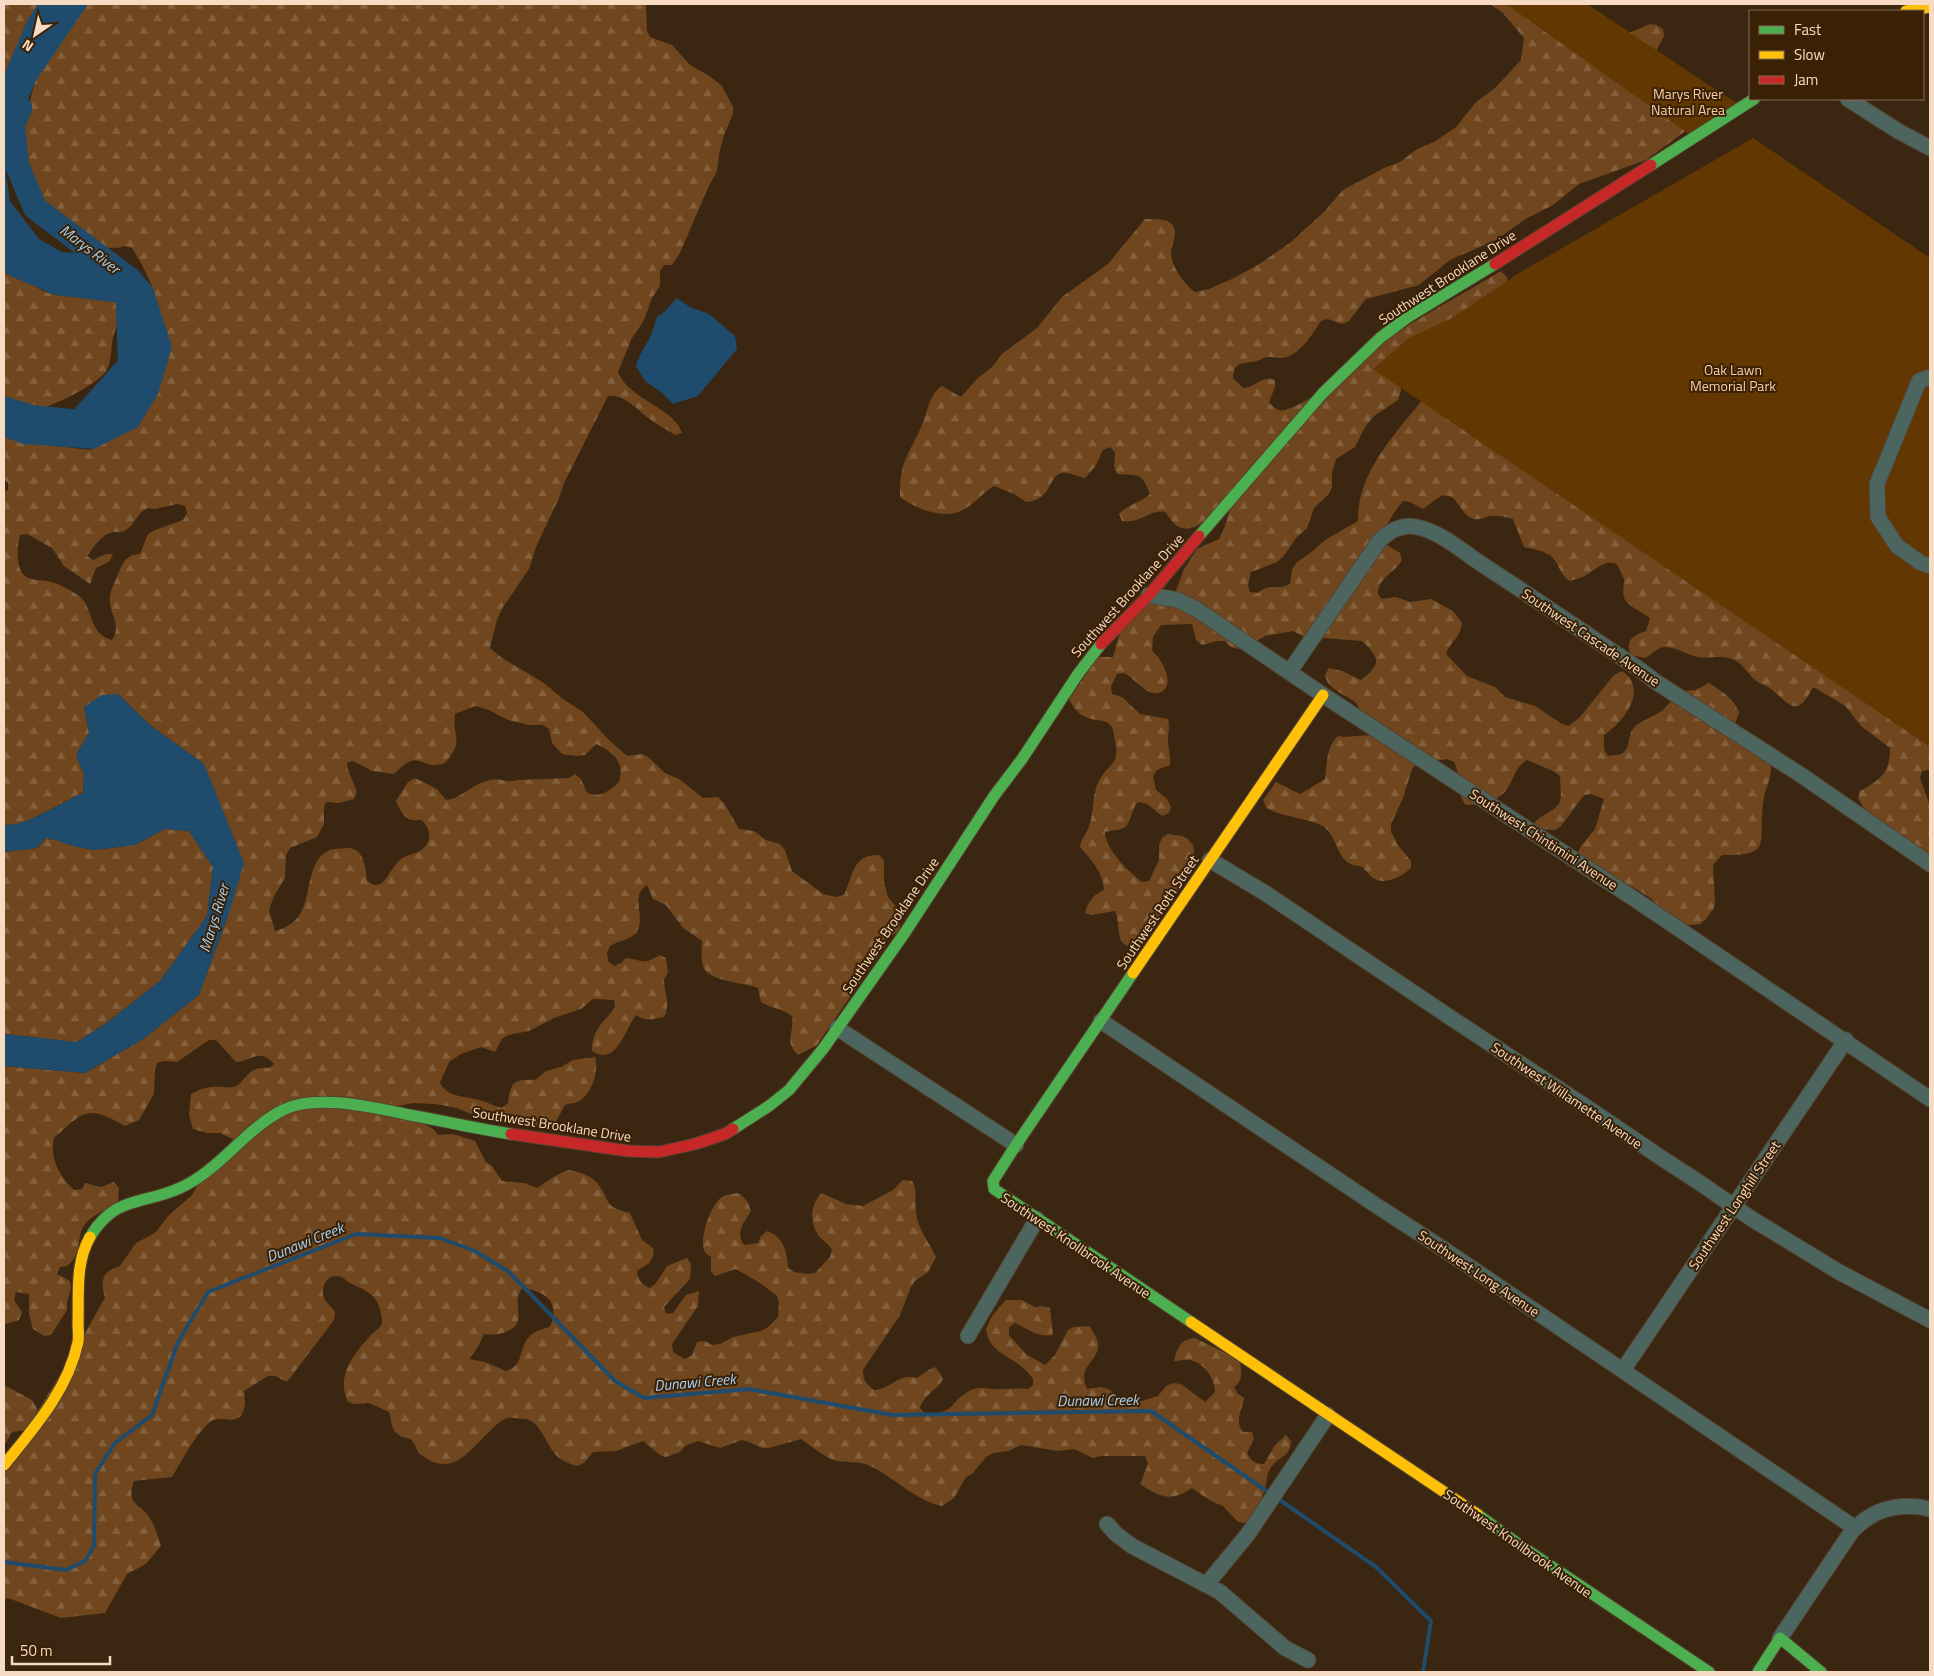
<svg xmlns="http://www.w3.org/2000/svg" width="1934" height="1676" viewBox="0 0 1934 1676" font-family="'Titillium Web',sans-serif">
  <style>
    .forest { fill: url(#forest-firs); fill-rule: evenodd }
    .park { fill: #633702 }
    .water { fill: #1f4c6c }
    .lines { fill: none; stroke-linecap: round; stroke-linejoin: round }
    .stream { stroke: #1f4c6c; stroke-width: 4 }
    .river { stroke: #1f4c6c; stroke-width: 24 }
    .street-casing { stroke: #554331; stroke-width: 17 }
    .fast-casing { stroke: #554331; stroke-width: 13 }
    .slow-casing { stroke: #554331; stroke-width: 13 }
    .jam-casing { stroke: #554331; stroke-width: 13 }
    .street { stroke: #4c655e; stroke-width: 15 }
    .fast { stroke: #4caf50; stroke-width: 11 }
    .slow { stroke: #ffc107; stroke-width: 11 }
    .jam { stroke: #c62828; stroke-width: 11 }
    .labels { text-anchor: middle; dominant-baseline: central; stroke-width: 4; stroke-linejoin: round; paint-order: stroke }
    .park-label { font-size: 14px; fill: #f8ceaa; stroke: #3a2106 }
    .street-label { font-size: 14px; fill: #f7dbc2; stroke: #3a2106 }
    .water-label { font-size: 15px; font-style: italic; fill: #a7d2f5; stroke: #3a2106 }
  </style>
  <defs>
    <pattern id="forest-firs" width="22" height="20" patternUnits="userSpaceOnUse" patternTransform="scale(1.25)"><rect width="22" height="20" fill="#6f461e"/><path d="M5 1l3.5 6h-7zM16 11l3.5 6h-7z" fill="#84603d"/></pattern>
  </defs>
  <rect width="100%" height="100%" fill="#3a2611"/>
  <!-- forest -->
  <path class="forest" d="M4 4H50L4 84Z
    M73 4H646L647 31 650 37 672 45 690 65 711 77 722 86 733 107V114L724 135 719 154 717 171 707 190 680 253 672 265H664L660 271V286L652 298 644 320 632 338 618 372C630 401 674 407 682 433L675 435C668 430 659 426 651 420 638 411 625 394 608 396L564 483 559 498 536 547 529 569 503 607 497 620 490 648 502 658 544 683 563 699 583 712 609 740 627 756 642 754 648 757 665 773 679 779 703 798 718 797 724 803 739 829 754 831 766 840 780 844 785 850 792 871 823 894 836 897 844 895C853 877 852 854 879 855L884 860V882L888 897 898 909 900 917V931L887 938 885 946 817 1045 798 1055C783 1040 795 1033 792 1016 783 1009 771 1008 761 1002L758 988C745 983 709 981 704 968 700 961 702 949 702 941L683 928 666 905 653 899 647 885C629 896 647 918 636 933 630 940 618 941 610 946L607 953 608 961 614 966 621 963 626 958C645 960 641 966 660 955L666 958 668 973 664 979C664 992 671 1004 664 1017 653 1019 646 1022 636 1015 625 1030 616 1067 592 1051 592 1028 604 1023 615 1007L614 1000 593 999 581 1009 554 1018 529 1031 508 1035 502 1039 495 1052 481 1047 461 1054 449 1062 440 1083C448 1098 465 1096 479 1100 487 1102 494 1106 502 1108L508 1103C511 1081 514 1079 535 1080L546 1071 561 1067 573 1060 595 1057C599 1069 593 1090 583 1098 579 1103 571 1103 565 1105L554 1125 548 1127 519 1123 491 1122 457 1108 435 1104 413 1103 393 1107 433 1129 438 1135 453 1134 475 1141 486 1162 492 1166 502 1181 524 1183 537 1188 555 1176 568 1170C577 1171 592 1176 597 1183 612 1201 602 1207 630 1213L642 1240 654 1249C653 1263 648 1264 637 1271 638 1280 641 1284 650 1288L656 1283 667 1266 687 1258 691 1264 690 1279 664 1307 666 1314 673 1313 686 1295 699 1291 698 1306 672 1344 673 1352 685 1359 692 1355 697 1342 705 1341 712 1345 720 1344 733 1337 761 1331 768 1327 778 1317 779 1302 777 1296 760 1283 736 1269 715 1276 711 1271V1257C710 1256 706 1254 705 1252 698 1240 711 1204 722 1197 727 1194 733 1194 738 1193 746 1198 748 1202 751 1211 744 1223 735 1232 744 1245L758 1243 761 1236 767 1231C784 1237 787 1252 788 1268L794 1272 808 1274 815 1273 830 1257 832 1250C828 1242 820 1240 817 1233 809 1219 811 1203 822 1193L846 1204 863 1206 893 1190 903 1180 912 1181C918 1191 914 1202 916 1213 918 1229 929 1242 936 1257L928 1272 915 1281 911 1287 900 1315 863 1370C863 1380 866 1384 874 1390 891 1389 899 1373 916 1378 923 1375 927 1370 935 1367L940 1373 943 1379C937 1391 924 1394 920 1408L925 1414C957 1413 947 1404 969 1391 979 1385 989 1390 1000 1389 1009 1389 1018 1388 1028 1389L1033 1385V1379C1030 1375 1026 1370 1022 1367 1007 1354 989 1352 986 1329L992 1316 1006 1300H1022L1035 1307 1043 1306 1050 1308 1053 1335C1039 1338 1028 1329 1015 1323L1009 1327V1335L1026 1354 1045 1365 1055 1355 1068 1330 1074 1327 1089 1326C1116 1360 1073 1359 1087 1389L1101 1387 1108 1389 1125 1401 1135 1403 1158 1396 1166 1386 1173 1383 1181 1384 1205 1402 1215 1392C1215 1378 1204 1363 1190 1360 1185 1359 1179 1361 1174 1361 1177 1349 1180 1339 1195 1338L1240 1360C1241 1371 1244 1380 1234 1387L1238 1394 1244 1398C1242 1411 1234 1421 1243 1432H1252L1254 1439 1247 1453C1251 1461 1255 1464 1264 1464L1275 1445 1286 1435 1291 1441C1290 1458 1278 1456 1270 1469 1266 1476 1267 1484 1264 1492 1260 1504 1253 1513 1245 1523L1238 1522 1223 1506 1211 1501 1192 1488C1172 1502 1160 1498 1140 1484L1148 1464 1145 1456H1101L1093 1458 1074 1449 1058 1451 1021 1445 1008 1451 993 1453 986 1457 972 1474 966 1477 954 1498 942 1506C914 1500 893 1476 868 1465 857 1461 848 1463 837 1461 825 1458 811 1446 801 1439L769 1448H762L749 1442 742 1440 720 1448 698 1441 685 1446 680 1452 666 1457 660 1455 643 1441 616 1451 593 1452 584 1463 577 1466C570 1464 562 1461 557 1456 547 1447 541 1422 526 1419 521 1419 512 1417 507 1418 501 1420 496 1425 492 1429 469 1450 453 1480 420 1454 416 1450 416 1445 412 1441 409 1437 403 1438 399 1435 390 1430 392 1420 389 1412L369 1403 354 1404 348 1402C335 1376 355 1352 372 1334 377 1329 383 1327 382 1319 379 1296 371 1293 352 1284 346 1281 342 1275 335 1276 324 1277 320 1292 325 1300 328 1304 332 1308 335 1312L334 1320 287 1382 275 1376H268L244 1391C245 1398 246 1407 242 1414 235 1426 220 1414 210 1422 194 1436 183 1459 172 1477L134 1481C125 1507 141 1502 151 1520 155 1527 158 1537 161 1546L146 1564 127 1574 105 1613 61 1618 8 1598 4 1600V1476L13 1451 81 1341 105 1297C100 1281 102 1271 120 1266L136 1243 155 1233 169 1215 192 1195 203 1176 233 1139 220 1133H207L193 1129 189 1115 191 1094C202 1088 209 1086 221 1087 224 1087 229 1088 233 1087 246 1084 244 1066 269 1068L274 1064C261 1047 251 1061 236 1062L216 1040H209L177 1062 164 1061 157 1063 155 1070 154 1094 139 1120 125 1126C88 1105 85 1110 54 1138 49 1158 60 1177 74 1190L82 1189 85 1183 101 1187 114 1182 119 1188 118 1202C108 1209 92 1215 85 1224 75 1238 83 1254 67 1266L60 1267 57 1274 70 1281 71 1288 67 1302V1310L51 1335 44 1336 33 1329 29 1314V1294L16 1292 14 1300 22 1312 19 1320 5 1324 4 1329V1066L85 1073 143 1039 199 995 228 916 204 764 151 726 118 694 84 707 89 733 76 755 84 774 83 793C60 802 27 827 4 825V491L8 490V483L4 479V418L46 445 91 450 98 445 160 321 153 288 141 263 132 248 124 246 117 248 86 247 73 242 31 199 18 178 5 150 11 120 29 105 38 68ZM177 504 185 506 187 513 183 520 155 530 148 534 140 554C125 554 122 565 117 577 113 586 109 592 110 603 112 618 121 626 112 640 87 633 95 609 79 596 72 591 60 584 51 582 42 579 29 582 22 573 16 563 17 546 20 535L27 534 52 548 64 566 90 584 96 568 110 561 113 554H106L93 560 87 556C94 547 101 534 114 532 118 532 121 533 126 530 135 525 136 513 148 508L155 509ZM475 706 489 710 508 720 529 725H543L549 729 552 743 562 754 577 756 585 755 596 744C613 752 625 761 619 782 609 791 601 798 587 793L581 779 575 774 569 778 517 780C506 784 501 777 490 780 473 783 463 798 446 800L437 789 415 778 408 782 396 801C402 814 405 822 421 820 433 829 432 845 418 852 412 855 406 855 400 860 394 865 388 877 381 884L374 885 367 881C366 869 364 847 347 848 341 849 333 848 328 851 307 860 311 898 300 914 295 923 284 929 275 931L269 910 274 896 285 878 286 855 290 848 317 837 324 824V808L326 802 339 803 354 799 357 792 348 770 347 763 353 761 372 771 394 774C422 745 418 772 445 763 465 739 452 740 455 714ZM522 1288C545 1291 561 1302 550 1327 543 1329 534 1331 529 1337 518 1349 525 1365 506 1371L485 1362 469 1359 478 1347 484 1334C494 1335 499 1335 508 1331 529 1321 510 1304 522 1288Z
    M1490 4H1543L1629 33 1650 24 1657 25 1663 29 1664 36 1657 49 1654 71 1687 130 1646 160 1579 184 1553 205 1527 218 1496 240 1450 260 1419 285 1366 299 1348 322 1341 324 1328 319 1321 321C1312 334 1303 351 1287 357 1281 359 1274 357 1268 357 1263 357 1261 360 1257 361 1244 364 1234 360 1233 378L1243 388C1256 388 1261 375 1275 380V387L1269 402C1273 407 1277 412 1285 410 1313 403 1353 361 1379 344 1418 318 1461 295 1501 271L1507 277 1508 284 1930 711V770L1922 771 1920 778 1930 806V862L1866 812 1858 798 1860 791C1881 779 1890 774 1890 748L1861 726 1846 707 1839 702 1813 687C1797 719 1791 705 1771 689 1766 685 1759 684 1755 680 1747 673 1742 662 1732 659 1720 654 1706 660 1694 656 1684 653 1675 647 1664 647 1657 648 1651 655 1645 658L1631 655C1624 640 1634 635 1646 631L1650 618 1631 606 1625 600 1623 593 1624 579 1617 564C1604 559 1597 569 1586 575 1581 578 1576 579 1570 581 1559 575 1559 560 1548 554 1541 550 1532 549 1524 547L1513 519C1505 517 1498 515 1490 516 1485 517 1480 520 1475 519 1460 518 1459 492 1442 496 1436 498 1429 505 1423 509L1410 502 1403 501C1394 512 1383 528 1382 542L1400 553 1402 560C1395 573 1378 577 1378 594L1382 599 1396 597 1410 602 1431 599 1453 611 1462 623C1461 637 1450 642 1446 654L1467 676 1495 687 1505 697 1535 706 1562 724 1569 726 1580 717 1614 675 1622 671C1649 689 1624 722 1604 735V750L1608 756 1622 754 1627 748 1631 732 1636 725 1662 711 1677 695 1683 691 1696 690 1709 683C1721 691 1735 699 1739 713L1734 726 1771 762C1772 781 1765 787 1763 804 1758 843 1774 856 1722 855L1713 865 1715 902 1714 908 1706 919 1700 924 1693 925H1686L1655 905 1652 899 1633 887 1611 882 1580 860 1578 853 1581 846 1595 829 1604 799 1591 794 1584 795 1561 826 1555 830 1540 829 1534 824C1540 814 1557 811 1560 801 1562 793 1560 784 1560 776L1553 771 1527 760C1513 769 1515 778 1507 789 1498 802 1481 805 1466 805 1456 793 1461 775 1454 762L1447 759 1417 764 1412 769 1403 798 1391 824V831L1397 844 1411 861V868C1403 876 1384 886 1373 878 1369 875 1366 870 1361 866 1334 866 1340 835 1321 825 1309 819 1271 814 1266 807 1265 806 1264 800 1263 800L1276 782 1300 794 1325 779C1327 764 1326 747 1338 736L1344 737 1372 735C1369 729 1358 705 1356 703 1345 693 1328 691 1325 675L1329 668 1342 671 1361 680C1382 664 1380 658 1362 641L1324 638 1308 639 1293 631 1265 636 1246 647 1238 649 1231 647 1225 641H1217L1202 645 1196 640 1192 624 1161 625 1153 637 1152 651C1161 659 1174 679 1164 690 1161 693 1157 694 1153 693 1143 691 1134 678 1124 673L1117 674 1111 687 1112 694 1122 697 1140 714 1168 719C1170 726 1168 732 1168 740 1168 749 1171 756 1170 765L1157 770 1153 776 1156 790 1167 799 1171 807 1169 813 1162 816 1146 803 1138 802C1131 809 1132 821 1125 827 1120 831 1111 830 1105 832 1105 849 1129 872 1142 882L1149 881 1159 860V845L1162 838 1168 834 1182 836 1188 839 1193 845 1194 852 1192 872 1140 945C1112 952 1122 926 1115 911L1092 915 1085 913C1088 902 1093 895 1104 890 1103 872 1092 861 1080 847 1081 838 1087 834 1089 826 1094 813 1092 793 1099 781 1107 764 1121 766 1115 741 1114 736 1114 730 1111 726 1105 715 1082 728 1069 699L1098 657H1113L1121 629 1135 607 1171 598 1176 591 1184 569 1197 549 1219 539 1225 526 1234 496C1222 506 1198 533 1182 528 1174 526 1170 518 1165 512 1149 509 1142 524 1122 521L1119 514C1128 504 1141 503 1150 494 1142 472 1139 476 1117 474L1114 467 1115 452 1110 447 1103 450 1095 467 1085 478C1078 477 1069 472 1062 473 1047 476 1053 500 1026 502L1014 494 994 486C983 493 974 504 963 510 944 520 916 509 900 497 900 488 900 478 902 470 906 454 915 442 921 427 928 413 928 395 942 386L961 397 976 380 993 366 1002 354 1037 328 1062 297 1108 264 1145 219C1155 219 1174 217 1175 232 1175 238 1172 245 1171 252 1171 266 1184 284 1195 292L1209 289 1234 278 1261 263 1291 242 1324 212 1343 190 1384 168 1400 162 1417 149 1434 142 1456 127 1476 102 1495 88 1521 60 1524 38 1503 13ZM1400 378 1422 396 1420 403C1392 437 1357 475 1358 521L1325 540 1314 550 1296 563 1292 570 1290 584C1278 591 1270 582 1258 593L1250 592 1248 585 1251 572 1277 562 1283 557 1296 538 1307 528 1314 508 1329 494 1332 487V473L1336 459 1355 447 1365 427 1374 416 1398 400 1401 391Z
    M4 257C26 278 34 294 67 296L85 281 122 304C121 315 117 323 114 334 110 346 113 360 106 371 100 383 46 411 32 410 23 409 12 401 4 397Z
    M165 829 189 831 213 867 207 916 160 981 108 1022 77 1042 4 1034V852L37 848 46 838 59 841 73 846 94 850 135 845Z
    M4 1385 32 1400 39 1412 26 1430 12 1432 4 1446Z"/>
  <!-- park -->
  <path class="park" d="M1506 4H1587L1742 107 1690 135Z
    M1753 138 1930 258V747L1373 369 1409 338 1454 317 1519 273Z"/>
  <!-- water -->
  <path class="water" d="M38 4H88L35 82 16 130 6 175 10 201 39 239 62 252 103 255 136 268 153 288 172 347 158 394 138 427 94 449 23 444 4 437V396L40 407 73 413 92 410 125 377 139 348 135 324 121 303 55 295 8 275 4 271V75L27 21Z
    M677 298 690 307 709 314 735 336 737 349 698 396 673 404 661 392 645 381 636 366C639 354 646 346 651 335 654 329 654 322 658 316L662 314Z
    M118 694 151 726 204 764 244 863 228 916 199 995 143 1039 85 1073 4 1066V1034L77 1042 108 1022 160 981 207 916 213 867 189 831 165 829 135 845 94 850 73 846 59 841 46 838 37 848 4 852V825C27 827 61 802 83 793L84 774 76 755 89 733 84 707 102 695Z"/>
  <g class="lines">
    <!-- stream -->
    <path class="stream" d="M1277 1498 1376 1567 1431 1621 1423 1672
      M4 1562 66 1570 85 1561 94 1546 95 1474 115 1443 152 1415 178 1342 208 1292 356 1234 440 1238 475 1251 509 1272 615 1381 644 1398 749 1389 892 1415 1151 1411 1271 1494"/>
    <!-- river -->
    <path class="river" d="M4 414 79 422 130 365 127 277 35 208 17 165 13 125 20 108"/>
    <!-- street casing -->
    <g class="street-casing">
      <path id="street" d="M1848 99 1898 131 1930 148
        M1930 377 1919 381 1877 484 1878 517 1897 546 1921 563 1930 566
        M1149 595 1178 600 1196 609 1323 695 1636 900 1930 1099
        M1290 671 1380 540C1391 530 1402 524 1417 527 1440 532 1461 550 1480 563 1534 598 1586 634 1639 669L1656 682 1801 775 1930 864
        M1210 860 1265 893 1451 1018 1594 1112 1660 1157 1700 1183 1752 1219 1839 1272 1930 1320
        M1101 1021 1377 1206 1442 1248 1855 1528
        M837 1028 1016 1145
        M968 1336 1037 1219
        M1623 1370 1846 1040
        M1107 1524 1116 1534 1132 1546 1220 1592 1285 1648 1308 1660
        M1206 1585 1248 1534 1328 1415
        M1780 1638 1852 1531C1874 1508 1900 1502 1930 1509"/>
    </g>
    <!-- fast casing -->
    <g class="fast-casing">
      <path id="fast" d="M1651 165 1754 99
        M1199 536 1323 393 1380 338 1408 317 1495 264
        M1133 973 1016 1145 993 1181 994 1189 1191 1322
        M733 1129 769 1106 789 1090 823 1049 904 934 994 796 1022 759 1078 674 1101 644
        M90 1237C115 1195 143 1205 180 1188 220 1170 244 1130 283 1110 316 1093 375 1108 410 1115 444 1121 477 1129 511 1134
        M1477 1514 1521 1546 1709 1672
        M1758 1672 1780 1638 1821 1672"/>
    </g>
    <!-- slow casing -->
    <g class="slow-casing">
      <path id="slow" d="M1906 11 1930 7
        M1133 973 1323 695
        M1191 1322 1477 1514
        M4 1465C34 1428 68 1390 78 1342 79 1336 78 1329 78 1323 79 1294 75 1263 90 1237"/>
    </g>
    <!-- jam casing -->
    <g class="jam-casing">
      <path id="jam" d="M1495 264 1651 165
        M1101 644 1149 595 1199 536
        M511 1134 628 1151 659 1152 695 1144 725 1134 733 1129"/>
    </g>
    <!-- street -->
    <use href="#street" class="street"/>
    <!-- fast -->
    <use href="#fast" class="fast"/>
    <!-- slow -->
    <use href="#slow" class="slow"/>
    <!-- jam -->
    <use href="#jam" class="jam"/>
  </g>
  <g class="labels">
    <!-- park labels -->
    <g class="park-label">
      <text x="1688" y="93">Marys River<tspan x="1688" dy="16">Natural Area</tspan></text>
      <text x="1733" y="369">Oak Lawn<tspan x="1733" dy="16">Memorial Park</tspan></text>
    </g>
    <!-- street labels -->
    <g class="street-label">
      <text transform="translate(1447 277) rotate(-33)">Southwest Brooklane Drive</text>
      <text transform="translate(1127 595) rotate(-48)">Southwest Brooklane Drive</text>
      <text transform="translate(1591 637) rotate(34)">Southwest Cascade Avenue</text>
      <text transform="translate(1544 839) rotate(33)">Southwest Chintimini Avenue</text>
      <text transform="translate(1157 912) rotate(-56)">Southwest Roth Street</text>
      <text transform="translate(890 925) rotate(-56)">Southwest Brooklane Drive</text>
      <text transform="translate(1567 1095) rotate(34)">Southwest Willamette Avenue</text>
      <text transform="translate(552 1124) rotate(9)">Southwest Brooklane Drive</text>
      <text transform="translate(1734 1205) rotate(-56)">Southwest Longhill Street</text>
      <text transform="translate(1076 1245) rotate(34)">Southwest Knollbrook Avenue</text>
      <text transform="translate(1479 1273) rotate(34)">Southwest Long Avenue</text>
      <text transform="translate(1518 1543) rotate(35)">Southwest Knollbrook Avenue</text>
    </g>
    <!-- water labels -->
    <g class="water-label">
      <text transform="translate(90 249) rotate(37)">Marys River</text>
      <text transform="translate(214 918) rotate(-73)">Marys River</text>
      <text transform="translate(305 1242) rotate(-22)">Dunawi Creek</text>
      <text transform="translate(695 1382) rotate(-5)">Dunawi Creek</text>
      <text transform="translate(1098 1400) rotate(-1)">Dunawi Creek</text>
    </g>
  </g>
  <!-- border -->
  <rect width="1934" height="1676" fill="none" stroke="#f7dbc2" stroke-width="10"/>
  <!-- legend -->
  <rect x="1749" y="10" width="175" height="90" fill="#3a2106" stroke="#866b51"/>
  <rect x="1759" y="26" width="25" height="8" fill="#4caf50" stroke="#866b51"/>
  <text x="1794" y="35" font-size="15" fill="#f7dbc2">Fast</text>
  <rect x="1759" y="51" width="25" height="8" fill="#ffc107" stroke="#866b51"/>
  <text x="1794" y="60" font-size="15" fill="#f7dbc2">Slow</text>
  <rect x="1759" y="76" width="25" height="8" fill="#c62828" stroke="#866b51"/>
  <text x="1794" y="85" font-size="15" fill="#f7dbc2">Jam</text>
  <!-- north arrow -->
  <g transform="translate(35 35) rotate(214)" stroke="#3a2106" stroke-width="4" paint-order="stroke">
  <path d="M0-4L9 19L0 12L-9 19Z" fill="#f7dbc2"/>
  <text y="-8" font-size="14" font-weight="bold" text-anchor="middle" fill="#f7dbc2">N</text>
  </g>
  <!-- scale -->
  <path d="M12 1656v8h98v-8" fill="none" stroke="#f7dbc2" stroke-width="2.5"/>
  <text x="20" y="1656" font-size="15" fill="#f7dbc2" stroke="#3a2106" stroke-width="4" paint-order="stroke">50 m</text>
</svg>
